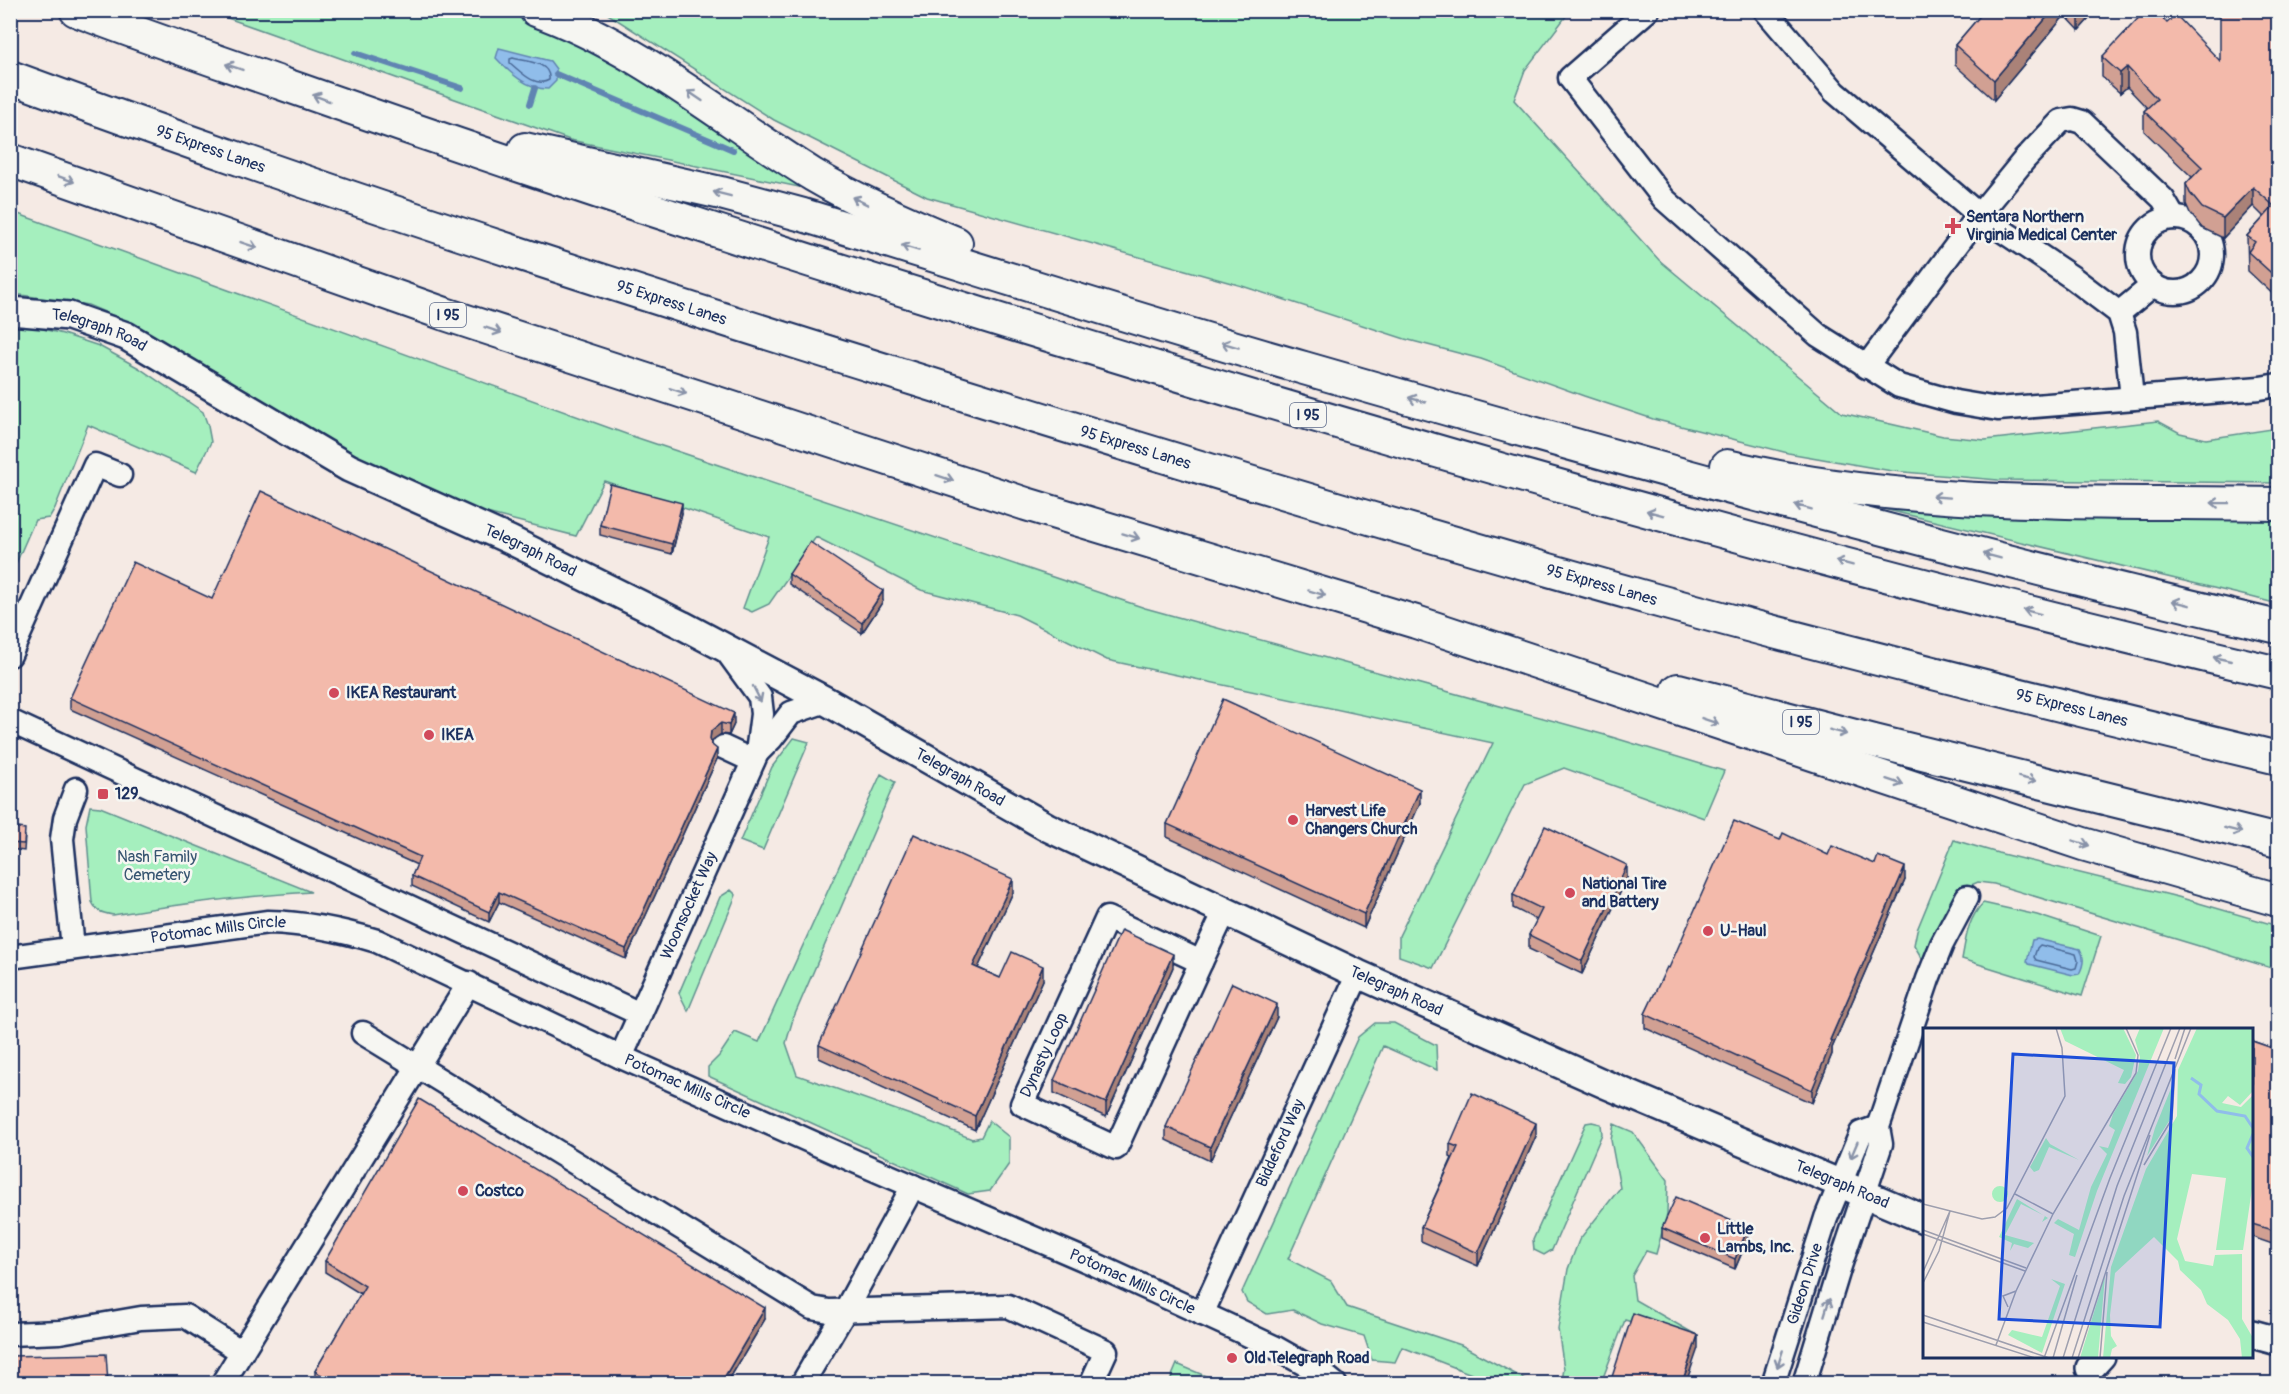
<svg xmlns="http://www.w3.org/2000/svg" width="2289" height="1394" viewBox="0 0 2289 1394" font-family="Pangolin,sans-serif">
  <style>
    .green { fill: #a5efbe; stroke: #608f8e; stroke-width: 1.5 }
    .water { fill: #90bdea; stroke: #6184b2; stroke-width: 1.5 }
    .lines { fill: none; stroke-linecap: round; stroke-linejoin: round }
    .shore { stroke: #4a6896; stroke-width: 1.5 }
    .stream { stroke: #6184b2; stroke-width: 6 }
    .minor-casing { stroke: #1b2f5e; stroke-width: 27 }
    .major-casing { stroke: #1b2f5e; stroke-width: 32 }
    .highway-casing { stroke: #1b2f5e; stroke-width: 36 }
    .minor { stroke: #f6f6f2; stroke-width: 22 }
    .major { stroke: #f6f6f2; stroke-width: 27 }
    .highway { stroke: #f6f6f2; stroke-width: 32 }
    .wall { fill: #d1a093; stroke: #1b2f5e; stroke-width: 1.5 }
    .shaded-wall { fill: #aa8278; stroke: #1b2f5e; stroke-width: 1.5 }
    .building { fill: #f3baab; stroke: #1b2f5e; stroke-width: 1.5 }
    .oneway { stroke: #8892a8 }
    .poi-dot { fill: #d1495b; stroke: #f6f6f2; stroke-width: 2 }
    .labels { text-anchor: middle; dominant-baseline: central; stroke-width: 5; stroke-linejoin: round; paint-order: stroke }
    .shield { fill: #f6f6f2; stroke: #5d6b8a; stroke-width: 1.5 }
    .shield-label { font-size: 15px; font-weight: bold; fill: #1b2f5e }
    .street-label { font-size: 16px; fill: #1b2f5e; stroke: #f6f6f2 }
    .poi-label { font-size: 16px; font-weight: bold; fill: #1b2f5e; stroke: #f6f6f2; text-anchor: start }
    .park-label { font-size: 16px; fill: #375571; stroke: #f6f6f2 }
    .inset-river { fill: none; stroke: #90bdea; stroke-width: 3 }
    .inset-road { fill: none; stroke: #9e9fae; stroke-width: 1.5 }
    .view { fill: #1d4ed8; fill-opacity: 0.15; stroke: #1d4ed8; stroke-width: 3 }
    .inset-edge { fill: none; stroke: #1b2f5e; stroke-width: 3 }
  </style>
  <rect width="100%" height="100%" fill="#f5eae4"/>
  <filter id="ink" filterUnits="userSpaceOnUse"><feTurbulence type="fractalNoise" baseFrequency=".0167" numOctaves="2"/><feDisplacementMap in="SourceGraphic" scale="12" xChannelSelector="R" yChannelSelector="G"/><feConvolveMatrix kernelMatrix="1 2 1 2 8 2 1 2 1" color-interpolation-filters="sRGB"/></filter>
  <g filter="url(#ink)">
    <!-- green -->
    <path class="green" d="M208 11H499L544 25 609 55 814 190 570 140Z
      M603 11H1570L1525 70 1514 100 1659 260 1842 413 1943 436 1985 440 2158 421 2180 433 2206 439 2278 428V483L1998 480 1892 471 1788 453 1653 419 1584 396 1481 359 1405 339 1242 286 927 197 774 120Z
      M10 211 626 434 1145 608 1605 735 1724 771 1704 818 1564 768 1525 784 1433 968 1399 956V936L1493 743 1107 660 1017 615 921 590 816 537 769 604 752 612 743 608 769 537 604 481 576 536 467 508 348 455 135 325 88 305 21 295H11Z
      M11 321 63 334 99 346 139 368 203 412 208 426 211 442 196 472 88 425 55 508 49 518 35 520 11 575Z
      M1867 505 2278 518V604L2251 597Z
      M794 738 809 742 763 850 740 841 772 767Z
      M881 774 895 782 793 1019 786 1043 797 1075 933 1123 972 1139 981 1137 989 1121 1009 1137V1164L990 1191 968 1194 708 1076V1067L719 1056 735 1032 759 1042Z
      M90 806 100 807 311 892C244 896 179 904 113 915 102 913 97 912 92 902L86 825Z
      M1954 840 1998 853 2178 897 2278 926V970L1994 884 1978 882 1964 888 1924 962 1914 945 1917 930Z
      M731 890 736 895 730 910 688 1011 679 993 720 897Z
      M1983 903 2037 915 2101 936 2082 996 1962 959C1966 937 1968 919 1983 903Z
      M1375 1023H1394L1436 1045 1437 1070 1383 1046 1288 1259 1331 1281 1347 1307 1461 1345 1532 1383H1471L1474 1375 1402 1347 1395 1362 1372 1360 1364 1336 1322 1324 1293 1310 1267 1314 1247 1302 1242 1292 1358 1037Z
      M1592 1122 1601 1124 1602 1134 1552 1250 1544 1255 1534 1250 1533 1240 1586 1123Z
      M1614 1124 1633 1132 1668 1180 1667 1214 1656 1254 1646 1251 1632 1276 1635 1300 1698 1336 1697 1342 1625 1320 1601 1383 1543 1384 1562 1380 1564 1369 1558 1329 1568 1269 1579 1240 1620 1188 1611 1140Z
      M1177 1364 1222 1383H1169Z"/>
    <!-- water -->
    <path class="water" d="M499 48 550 61 556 69V81L548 89C527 89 510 73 496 58Z
      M2037 939 2080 949C2085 957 2084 965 2079 974L2073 975 2029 964 2027 961 2032 940Z"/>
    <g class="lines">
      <!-- shore -->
      <path class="shore" d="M513 58C528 62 551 62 549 80 535 88 521 72 510 63V59Z
        M2040 945 2076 954 2078 961 2076 968 2072 969 2036 960 2034 957 2037 948Z"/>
      <!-- stream -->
      <path class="stream" d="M355 53 462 88
        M556 74 733 150
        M530 104 535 88"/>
      <!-- minor casing -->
      <g class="minor-casing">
        <g id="minor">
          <path d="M1648 10 1570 78 1664 199 1818 335 1899 386 1956 402 1998 409 2260 388 2278 385"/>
          <path d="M1765 10 1835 92 1979 215 2073 278 2119 313 2125 332 2132 398"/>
          <circle cx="2175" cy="255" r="37"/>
          <path d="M2119 313 2153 285"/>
          <path d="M1866 367 1979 215 2024 160 2061 121 2072 119 2082 122 2163 199 2174 218"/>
          <path d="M10 655 95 465 120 475"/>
          <path d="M10 721 640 1014"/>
          <path d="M723 747 753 761"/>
          <path d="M757 753 771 739 791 713 826 701"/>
          <path d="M1107 918 1201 962 1116 1148 1022 1104Z"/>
          <path d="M73 948 62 839 65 818 76 789"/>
          <path id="s1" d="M10 957 268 922C307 923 341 930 377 941L621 1057 852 1160 1092 1263 1225 1324 1276 1348 1324 1375 1335 1384"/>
          <path d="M1201 962 1225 911"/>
          <path d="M363 1033 812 1308 829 1311 1008 1306 1106 1351 1091 1384"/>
          <path id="s2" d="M621 1057 757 753 762 714 760 697 725 649"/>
          <path id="s3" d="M1202 1314 1358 974"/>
          <path d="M10 1334 60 1332 141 1318 185 1316 242 1352"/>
          <path d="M222 1384 469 983"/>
          <path d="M802 1384 845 1311 913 1186"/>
          <path id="s4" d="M1773 1384 1826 1218 1861 1133 1878 1127"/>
          <path d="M1804 1384 1840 1266 1881 1144 1878 1127 1928 979 1942 944 1967 897"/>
        </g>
      </g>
      <!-- major casing -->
      <g class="major-casing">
        <g id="major">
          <path id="s5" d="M10 311 69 316 126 336 349 468 510 540 682 625 826 701 1047 827 1358 974 1607 1085 1924 1219"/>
          <path d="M2252 1334 2278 1341"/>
          <path d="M2090 1368 2101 1356"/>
        </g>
      </g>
      <!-- highway casing -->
      <g class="highway-casing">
        <g id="highway">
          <path d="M76 10C145 37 214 60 283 84 501 161 721 234 942 302 1383 440 1828 567 2278 673"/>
          <path d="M536 10C639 47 721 118 813 175 859 202 907 223 956 243"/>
          <path id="s6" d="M10 77C308 187 611 285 914 379 1160 456 1407 531 1655 600 1862 657 2070 708 2278 758"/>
          <path d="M525 149 721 193 803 215C970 266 1136 320 1304 368 1627 461 1951 551 2278 627"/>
          <path d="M10 160 445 314 1026 504 1416 622 2083 844 2278 900"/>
          <path d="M1727 466C1907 509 2095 501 2278 504"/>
          <path d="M1678 690 1874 741 2278 841"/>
        </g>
      </g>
      <!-- minor -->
      <use href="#minor" class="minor"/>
      <!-- major -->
      <use href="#major" class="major"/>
      <!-- highway -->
      <use href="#highway" class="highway"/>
    </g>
    <!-- wall -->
    <path class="wall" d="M1985 10H2097L2079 30 2065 15 1994 100 1955 65V45Z
      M2278 10V299L2248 271 2247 236 2264 217 2253 206 2223 238 2202 228 2190 213 2186 204V184L2192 177 2144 131V111L2147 108 2127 87 2120 93 2102 77V57L2167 23 2220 61Z
      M682 513 672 554 600 535V525Z
      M789 574 883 601 862 633 789 584Z
      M212 599 734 724 729 735 721 734 711 741 717 759 626 959 499 902 489 922 412 886V876L417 865 70 709V698Z
      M1420 803 1364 928 1167 837V824Z
      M10 827 25 836 24 851 10 849Z
      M1780 840 1828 855 1905 880 1832 1048V1054L1812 1103 1645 1028V1014L1669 968Z
      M1627 878 1582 974 1529 949V935L1537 920 1513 908V895Z
      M1013 892 978 968 1000 978 1043 980 975 1130 819 1058V1045Z
      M1173 967 1106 1117 1054 1093V1080Z
      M1277 1017 1210 1161 1166 1140V1127Z
      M2252 1041 2278 1050V1246L2252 1237Z
      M1536 1136 1478 1266 1421 1241V1227L1452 1158 1450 1157V1144Z
      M1662 1228 1748 1238 1735 1269 1662 1238Z
      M325 1261 765 1319 727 1383H317L315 1382V1371L361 1294 325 1272Z"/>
    <!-- shaded-wall -->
    <path class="shaded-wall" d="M2053 10H2065V15L1994 100V80Z
      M2079 10H2097L2079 30Z
      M2127 67V87L2120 93V73Z
      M2253 187V206L2223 238V218Z
      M682 503V513L672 554V544Z
      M883 591V601L862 633V623Z
      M734 713V724L729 735V725Z
      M721 723V734L711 741 710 739 711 731Z
      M717 749V759L626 959V949Z
      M1420 789V803L1364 928V914Z
      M1627 865V878L1582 974V961Z
      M1905 867V880L1832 1048V1054L1812 1103V1090L1830 1040Z
      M1013 879V892L973 979V966Z
      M499 892V902L489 922V912Z
      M1173 954V967L1106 1117V1103Z
      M1043 966V980L975 1130V1116Z
      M1277 1004V1017L1210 1161V1147Z
      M1536 1123V1136L1478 1266V1253Z
      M1748 1228V1238L1735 1269V1259Z
      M765 1308V1319L727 1383H721Z
      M1698 1335V1348L1686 1383H1682Z"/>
    <!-- building -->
    <path class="building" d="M1985 10H2053L1994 80 1955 45Z
      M2146 10H2154L2167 23 2176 15 2220 61V10H2278V279L2248 252 2255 242 2247 236 2274 206 2253 187 2223 218 2202 208 2190 193 2186 184 2202 167 2144 111 2157 99 2127 67 2120 73 2102 57Z
      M610 484 682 503 672 544 600 525Z
      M261 491 734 713 729 725 721 723 711 731 710 739 712 745 717 749 626 949 499 892 489 912 412 876 420 857 70 698 133 562 212 599Z
      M810 542 883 591 862 623 789 574Z
      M1223 699 1420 789 1364 914 1167 824Z
      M1734 821 1780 840 1783 833 1828 855 1832 846 1875 864 1878 856 1905 867 1830 1040 1832 1041 1812 1090 1645 1014 1667 967 1669 968Z
      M1545 826 1627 865 1582 961 1529 935 1542 909 1513 895Z
      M10 827 25 829 24 844 10 843Z
      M914 834 1013 879 973 966 1000 978 1012 952 1043 966 975 1116 819 1045Z
      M1121 930 1173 954 1106 1103 1054 1080Z
      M1232 983 1277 1004 1210 1147 1166 1127Z
      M2252 1041 2278 1050V1232L2252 1224Z
      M1472 1093 1536 1123 1478 1253 1421 1227 1458 1147 1450 1144Z
      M419 1099 765 1308 721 1383H334L315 1371 365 1286 325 1261Z
      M1676 1197 1748 1228 1735 1259 1662 1228Z
      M1633 1313 1698 1335 1682 1383H1610Z
      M106 1354 108 1383H10V1356Z"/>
    <!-- one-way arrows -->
    <defs><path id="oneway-shaft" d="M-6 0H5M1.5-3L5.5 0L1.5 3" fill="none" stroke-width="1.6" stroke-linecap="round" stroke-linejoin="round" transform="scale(1.5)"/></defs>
    <g class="oneway">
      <use href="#oneway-shaft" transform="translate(234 67) rotate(-161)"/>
      <use href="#oneway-shaft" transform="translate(695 96) rotate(-146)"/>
      <use href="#oneway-shaft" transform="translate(321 98) rotate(-160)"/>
      <use href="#oneway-shaft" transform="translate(66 179) rotate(20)"/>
      <use href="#oneway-shaft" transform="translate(722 194) rotate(-166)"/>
      <use href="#oneway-shaft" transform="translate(860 201) rotate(-154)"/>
      <use href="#oneway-shaft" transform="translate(249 245) rotate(19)"/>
      <use href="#oneway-shaft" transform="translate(910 248) rotate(-163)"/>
      <use href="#oneway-shaft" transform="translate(493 330) rotate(18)"/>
      <use href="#oneway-shaft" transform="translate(1230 345) rotate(-163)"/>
      <use href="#oneway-shaft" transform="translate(678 391) rotate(18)"/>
      <use href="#oneway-shaft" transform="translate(1417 400) rotate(-164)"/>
      <use href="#oneway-shaft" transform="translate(945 478) rotate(18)"/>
      <use href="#oneway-shaft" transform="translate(1941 497) rotate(-176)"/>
      <use href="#oneway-shaft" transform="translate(2220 503) rotate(-179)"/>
      <use href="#oneway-shaft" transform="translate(1803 507) rotate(-165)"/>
      <use href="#oneway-shaft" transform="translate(1655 513) rotate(-165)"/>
      <use href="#oneway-shaft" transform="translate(1131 536) rotate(17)"/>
      <use href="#oneway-shaft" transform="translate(1992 556) rotate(-165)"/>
      <use href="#oneway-shaft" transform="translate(1844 563) rotate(-165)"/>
      <use href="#oneway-shaft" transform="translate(1317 593) rotate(17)"/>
      <use href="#oneway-shaft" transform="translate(2181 603) rotate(-166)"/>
      <use href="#oneway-shaft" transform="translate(2032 612) rotate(-166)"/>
      <use href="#oneway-shaft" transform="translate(2222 659) rotate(-167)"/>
      <use href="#oneway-shaft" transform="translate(757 694) rotate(63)"/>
      <use href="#oneway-shaft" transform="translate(1710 721) rotate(19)"/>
      <use href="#oneway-shaft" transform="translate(1838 732) rotate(15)"/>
      <use href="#oneway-shaft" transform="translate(2027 779) rotate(14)"/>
      <use href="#oneway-shaft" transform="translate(1895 782) rotate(18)"/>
      <use href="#oneway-shaft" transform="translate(2233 830) rotate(14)"/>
      <use href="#oneway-shaft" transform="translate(2081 843) rotate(17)"/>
      <use href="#oneway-shaft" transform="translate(1854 1150) rotate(113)"/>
      <use href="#oneway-shaft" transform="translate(1827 1307) rotate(-73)"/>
      <use href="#oneway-shaft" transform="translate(1780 1359) rotate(108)"/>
    </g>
  </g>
  <!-- markers -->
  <g class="poi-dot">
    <path d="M1950 217h6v6h6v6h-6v6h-6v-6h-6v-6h6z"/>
    <circle cx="334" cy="693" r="6"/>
    <circle cx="429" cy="735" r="6"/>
    <rect x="97" y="788" width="12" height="12" rx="3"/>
    <circle cx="1293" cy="820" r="6"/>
    <circle cx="1570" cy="893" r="6"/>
    <circle cx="1708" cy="931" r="6"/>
    <circle cx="463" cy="1191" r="6"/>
    <circle cx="1705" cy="1238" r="6"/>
    <circle cx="1232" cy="1358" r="6"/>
  </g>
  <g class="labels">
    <!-- shield labels -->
    <g class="shield">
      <rect x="430" y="303" width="36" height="24" rx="4.5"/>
      <rect x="1290" y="403" width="36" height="24" rx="4.5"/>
      <rect x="1783" y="710" width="36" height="24" rx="4.5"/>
    </g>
    <g class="shield-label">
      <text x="448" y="315">I 95</text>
      <text x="1308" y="415">I 95</text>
      <text x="1801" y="722">I 95</text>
    </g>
    <!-- street labels -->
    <g class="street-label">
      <text stroke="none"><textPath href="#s6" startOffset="213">95 Express Lanes</textPath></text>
      <text stroke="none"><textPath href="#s6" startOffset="699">95 Express Lanes</textPath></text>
      <text stroke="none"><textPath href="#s5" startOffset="92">Telegraph Road</textPath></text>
      <text stroke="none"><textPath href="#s6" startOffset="1185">95 Express Lanes</textPath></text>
      <text stroke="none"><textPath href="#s5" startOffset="578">Telegraph Road</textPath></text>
      <text stroke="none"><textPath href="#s6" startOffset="1671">95 Express Lanes</textPath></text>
      <text stroke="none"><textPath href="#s6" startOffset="2157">95 Express Lanes</textPath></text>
      <text stroke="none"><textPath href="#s5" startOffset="1064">Telegraph Road</textPath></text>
      <text stroke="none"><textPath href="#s2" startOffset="166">Woonsocket Way</textPath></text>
      <text stroke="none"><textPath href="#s1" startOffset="210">Potomac Mills Circle</textPath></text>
      <text stroke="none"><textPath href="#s5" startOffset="1550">Telegraph Road</textPath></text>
      <text transform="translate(1044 1055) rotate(-65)">Dynasty Loop</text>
      <text stroke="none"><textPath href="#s1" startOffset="714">Potomac Mills Circle</textPath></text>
      <text stroke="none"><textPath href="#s3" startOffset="188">Biddeford Way</textPath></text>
      <text stroke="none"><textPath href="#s5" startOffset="2036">Telegraph Road</textPath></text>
      <text stroke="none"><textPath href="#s1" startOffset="1200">Potomac Mills Circle</textPath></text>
      <text stroke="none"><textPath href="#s4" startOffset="105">Gideon Drive</textPath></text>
    </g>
    <!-- poi labels -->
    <g class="poi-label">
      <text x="1966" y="217">Sentara Northern<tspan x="1966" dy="18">Virginia Medical Center</tspan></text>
      <text x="346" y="693">IKEA Restaurant</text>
      <text x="441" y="735">IKEA</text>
      <text x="115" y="794">129</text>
      <text x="1305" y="811">Harvest Life<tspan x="1305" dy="18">Changers Church</tspan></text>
      <text x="1582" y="884">National Tire<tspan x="1582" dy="18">and Battery</tspan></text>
      <text x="1720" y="931">U-Haul</text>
      <text x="475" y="1191">Costco</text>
      <text x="1717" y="1229">Little<tspan x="1717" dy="18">Lambs, Inc.</tspan></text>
      <text x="1244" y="1358">Old Telegraph Road</text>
    </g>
    <!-- park labels -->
    <g class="park-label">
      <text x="157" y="857">Nash Family<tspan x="157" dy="18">Cemetery</tspan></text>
    </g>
  </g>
  <!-- overview -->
  <g transform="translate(1923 1028)">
    <rect width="330" height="330" fill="#f5eae4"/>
    <path d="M137 0H200L213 27 208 49 202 56 195 55 201 42 142 13ZM217 0H241L174 163 152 229 146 227 151 206 131 195 135 191 156 202 168 159 184 126 176 118 185 120 192 102 186 98 190 86 215 43 217 29 212 12ZM274 0H330V63L317 77 305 68 299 75 318 79 330 67V154L320 222H293L303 150 269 146 254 211 262 233 290 238 292 227 319 226V291L330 310V330H319L317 311 305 292 284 276 278 262 257 242 255 233 231 209 192 245 187 287 188 308 194 318 189 321 187 330H180L188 239 223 141 254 88 255 42ZM251 53 248 90 224 128 232 100ZM123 110 127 116 156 132 126 119 116 142 111 144 107 139ZM69 166a8 8 0 1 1 16 0a8 8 0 1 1-16 0ZM94 171 125 190 119 194 122 188 98 176 82 207 111 215 105 220 91 216 87 223 89 215 76 209ZM182 248 175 330H157ZM128 251 142 256 119 325 85 307 89 302 119 309 137 258Z" fill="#a5efbe"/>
    <path class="inset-river" d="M268 50 278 57 276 66 294 83 322 88 330 100M330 106 324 120 330 129"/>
    <path class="inset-road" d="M252 31 262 0M221 137 249 91 252 41M92 166 130 186M0 176 59 191 72 189 84 180 142 68 139 20 133 0M0 202 103 240M0 206 102 243M0 244 27 183M0 255 16 223 27 183M85 279 80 268 93 263M0 287 126 330M0 294 112 330M73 317 93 263 130 186 213 45 215 27 203 0M121 330 187 150 248 0M130 330 154 247M140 330 194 158 257 0M149 330 201 168 268 0M155 330 227 107M177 330 184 244"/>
    <path class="view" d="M90 26 251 35 237 299 76 291Z"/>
    <rect width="330" height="330" class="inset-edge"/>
  </g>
  <!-- margin -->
  <rect width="2289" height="1394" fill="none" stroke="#f6f6f2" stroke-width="36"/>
  <rect x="18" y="18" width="2253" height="1358" fill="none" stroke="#1b2f5e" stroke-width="2" filter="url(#ink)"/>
</svg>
